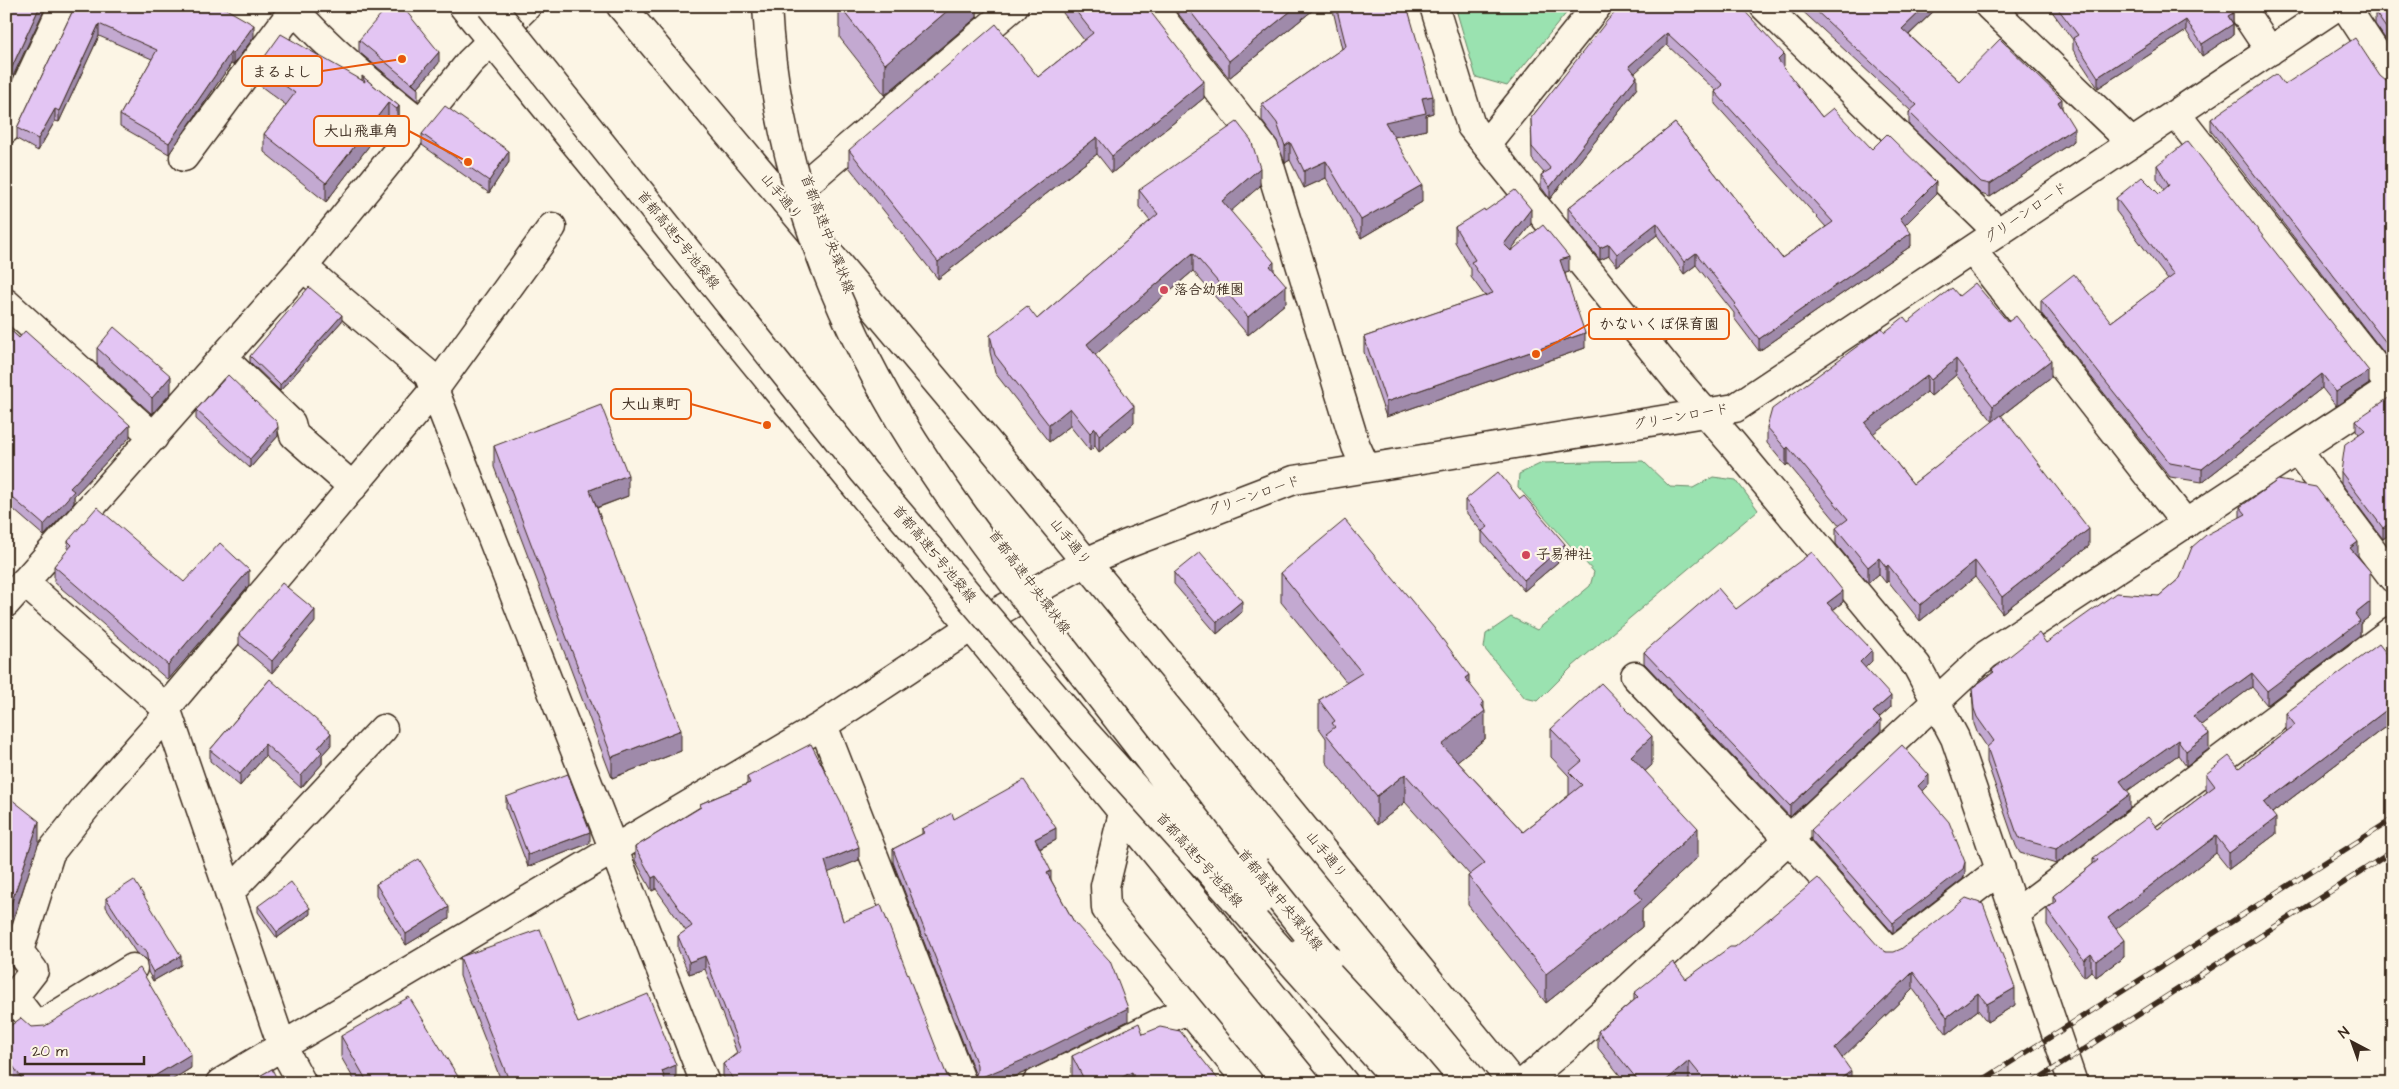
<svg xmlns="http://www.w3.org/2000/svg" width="2399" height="1089" viewBox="0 0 2399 1089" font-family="'Architects Daughter','Klee One',sans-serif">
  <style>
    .green { fill: #9ae2b0; stroke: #6a8667 }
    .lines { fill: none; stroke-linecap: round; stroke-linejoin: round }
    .minor-casing { stroke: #3b2a1e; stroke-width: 31 }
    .major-casing { stroke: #3b2a1e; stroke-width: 31 }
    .highway-casing { stroke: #3b2a1e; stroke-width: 31 }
    .minor { stroke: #fcf5e5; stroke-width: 28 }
    .major { stroke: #fcf5e5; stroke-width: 28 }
    .highway { stroke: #fcf5e5; stroke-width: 28 }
    .rail-casing { stroke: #3b2a1e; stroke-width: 5.5 }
    .rail { stroke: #fcf5e5; stroke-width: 4; stroke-dasharray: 11; stroke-linecap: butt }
    .highway-bridge-casing { stroke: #3b2a1e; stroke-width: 31; stroke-linecap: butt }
    .highway-bridge { stroke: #fcf5e5; stroke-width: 28 }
    .wall { fill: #c3a9d1; stroke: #3b2a1e; fill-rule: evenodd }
    .shaded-wall { fill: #9f8aaa; stroke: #3b2a1e }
    .building { fill: #e3c5f3; stroke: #3b2a1e }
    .poi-dot { fill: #d1495b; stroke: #fcf5e5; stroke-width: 2 }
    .labels { text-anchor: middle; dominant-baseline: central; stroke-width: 4.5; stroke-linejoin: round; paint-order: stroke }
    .street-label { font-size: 14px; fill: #3b2a1e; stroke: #fcf5e5 }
    .poi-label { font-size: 14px; font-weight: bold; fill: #3b2a1e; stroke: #fcf5e5; text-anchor: start }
    .leader { fill: none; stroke: #e8590c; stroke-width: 2 }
    .callout-dot { fill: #e8590c; stroke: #fcf5e5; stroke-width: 2 }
    .callout { fill: #fcf5e5; stroke: #e8590c; stroke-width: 2 }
    .callout-label { font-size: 15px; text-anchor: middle; font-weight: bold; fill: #3b2a1e }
  </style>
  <rect width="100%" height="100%" fill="#fcf5e5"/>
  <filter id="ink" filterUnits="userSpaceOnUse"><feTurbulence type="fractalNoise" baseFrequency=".02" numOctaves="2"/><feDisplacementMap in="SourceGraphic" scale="10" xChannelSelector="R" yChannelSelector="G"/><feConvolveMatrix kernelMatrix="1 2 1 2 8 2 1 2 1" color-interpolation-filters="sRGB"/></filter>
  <g filter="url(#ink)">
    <!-- green -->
    <path class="green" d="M1455 6H1572L1507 86 1476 77Z
      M1643 461 1670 487 1693 488 1713 477 1736 480 1758 510 1573 666 1538 701 1525 698 1484 648 1486 634 1511 617 1537 630 1590 586 1594 572 1518 487 1519 474 1542 463Z"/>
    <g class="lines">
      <!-- minor casing -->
      <g class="minor-casing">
        <path id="minor" d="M291 6C330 50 374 86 420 122
          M1152 6 1265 150 1356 446 1366 468
          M1434 6 1471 126 1676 379 1732 443 1917 666 1955 738 2073 1083
          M1764 6 1998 232
          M1989 6 2132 143
          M2240 6 2270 51
          M2345 6 2393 79
          M2176 114 2392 388
          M6 129 63 6
          M1486 144 1597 6
          M184 157 294 9
          M785 201 1014 6
          M1972 250 2186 524
          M303 267 428 374 705 1083
          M6 303 154 437
          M223 358 291 423 294 435 353 487
          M2297 450 2393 578
          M24 582 166 708 282 1046 302 1083
          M6 603 303 267 470 62 527 6
          M1635 676 1789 839 1891 954 2001 869
          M166 708 434 390 552 227
          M823 725 962 1083
          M1123 813 1105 886 1106 909 1249 1083
          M229 893 383 729
          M2016 913 2393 630
          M14 997 37 1027 133 968
          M6 1007 34 971 19 951 50 853 95 796 168 714
          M220 1083 823 725 971 627 1086 562 1127 544 1294 480 1735 408 2337 6
          M1037 1083 1188 1009
          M1523 1083 1568 1045 1986 655 2393 387"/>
      </g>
      <!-- major casing -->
      <g class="major-casing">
        <path id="major" d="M463 6 1344 1083
          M621 6 994 450 1513 1083"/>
      </g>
      <!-- highway casing -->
      <g class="highway-casing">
        <path id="highway" d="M1416 1069 1428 1083"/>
      </g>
      <!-- minor -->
      <use href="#minor" class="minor"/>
      <!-- major -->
      <use href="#major" class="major"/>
      <!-- highway -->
      <use href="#highway" class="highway"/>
      <!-- rail casing -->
      <g class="rail-casing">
        <path id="rail" d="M1978 1083 2393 819
          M2032 1083 2393 851"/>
      </g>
      <!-- rail -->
      <use href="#rail" class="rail"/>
      <!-- highway-bridge casing -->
      <g class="highway-bridge-casing">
        <path id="highway-bridge" d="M491 6 864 472 1083 730 1399 1082
          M767 6C774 152 826 295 900 420 946 496 1001 566 1054 637 1122 725 1191 813 1259 901
          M1255 868 1328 959
          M1305 949 1416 1069"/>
      </g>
      <!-- highway-bridge -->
      <use href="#highway-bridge" class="highway-bridge"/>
    </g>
    <!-- wall -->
    <path class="wall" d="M75 6 254 37 233 65 231 64 169 154 120 126V115L152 59 99 36 59 122 55 121 38 151 17 139V128Z
      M839 6H977V17L885 95 840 38V29L839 28Z
      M1063 6H1146L1204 98 1112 173 1097 154 938 279 849 167V150L1038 77 1084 40 1063 13Z
      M1172 6H1318L1229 78Z
      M1332 6H1407L1433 113 1426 115V130L1394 137 1422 202 1361 238 1326 178 1304 188 1290 160 1285 163 1277 141 1262 121V104L1342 49Z
      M1621 6 1784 66 1783 67 1822 117 1872 149 1936 194 1905 225 1911 246 1759 351 1734 318V313L1696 265 1684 274 1657 235 1617 266 1609 256 1600 260 1568 221V208L1675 123 1782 258 1826 227 1715 104V92L1716 91 1667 45 1634 73 1637 88 1550 199 1541 187V175L1544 173 1532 159 1531 118Z
      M1797 6H1939L1909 35 1959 81 2062 108 2074 141 1990 197 1981 194 1909 125V112L1911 111Z
      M2048 6H2230L2233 13V35L2202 56 2186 31 2098 88 2073 50V40Z
      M2393 6V50L2375 24V12Z
      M359 40 439 63 417 88 418 89V101L359 52Z
      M258 66 362 80V76L399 106V125L397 127 388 121 326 202 264 152V134L286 105 258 84Z
      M2386 81 2393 82 2388 358 2211 131V119L2284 85Z
      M422 134 509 162 489 193 422 145Z
      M2157 165 2369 384 2336 406 2322 388 2202 482 2170 477 2041 313V300L2111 322 2168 280 2116 211V198L2159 194 2164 190 2157 179Z
      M1260 186 1230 211 1274 271 1286 303 1248 335 1193 271 1095 355 1134 423 1099 452 1095 446 1090 451 1070 426 1049 442 995 373 990 352V335L1037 319 1150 221 1139 207V190Z
      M1485 211 1531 224 1510 251 1569 272 1565 273 1585 348 1386 417 1364 352V337L1485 296 1471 277V269L1455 242V227Z
      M1959 296 2051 377 2001 416 2089 546 2002 613 1975 577 1920 621 1888 581 1886 583 1879 574 1868 583 1836 544V528L1840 526 1788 464 1786 466 1767 443V427L1885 332 1908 322ZM1956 375 1993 422 1913 484 1873 433 1927 392 1931 396Z
      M342 321 280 391 250 362V356Z
      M6 326 130 437 74 496V503L44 536 6 503Z
      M97 348 171 393 152 414 97 364Z
      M2393 400V532L2383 539 2341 483V472L2359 434 2356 430V420Z
      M196 410 278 436 250 468 196 419Z
      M494 446 628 496 597 508 681 751 612 778 494 467Z
      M1520 499 1565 556 1524 591 1482 542V532L1465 511V500Z
      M2240 507 2358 557 2370 616 2360 624V635L2267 705 2252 687 2201 725 2209 749 2186 766 2178 755 2127 791 2130 808 2056 864 2020 853 2016 846 1987 762V747L1977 732 1974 724 1972 688 1992 673V670L2046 643 2159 596 2180 578 2240 517Z
      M68 541 184 582 249 585 168 680 54 582V566L68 550Z
      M1174 573 1242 612 1217 634 1174 584Z
      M1281 573 1469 684 1484 709 1485 739 1457 761 1523 832 1569 795V776L1551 757V729L1652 765 1645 771 1698 857 1642 910V927L1546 1003 1468 905V876L1470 875 1405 802 1377 825 1326 762V738L1319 728V700L1347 683 1281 602Z
      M1843 602 1833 610 1872 661 1865 668 1891 707 1879 718 1881 732 1790 817 1644 663V652L1736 609Z
      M315 622 272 673 239 645V634Z
      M270 679 331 745 322 755V764L301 788 265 756 240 786 210 761V750Z
      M2286 713 2393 721 2272 813 2276 834 2229 869 2216 853 2115 929 2124 957 2096 977 2091 971 2084 977 2047 925V909L2053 904V896L2093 864V858L2158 829 2207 792 2206 790V774L2239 768 2287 731 2286 730Z
      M747 777 859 860 828 872 843 921 953 1083H727L723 1076V1064L737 1053 705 969 689 974 678 949V936L686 931 656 889 652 891 635 860V847L700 807V804L747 784Z
      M1929 785 1923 791 1965 873 1963 879 1893 933 1811 840V830Z
      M506 797 590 843 528 867 506 809Z
      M954 819 1056 840 1040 849 1051 880 1128 1021 1028 1071 999 1083H970L974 1080 976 1076 893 862V849L922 834V829Z
      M376 884 449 919 406 945 376 896Z
      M106 898 181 965 153 981 148 972 146 959 136 953 106 907Z
      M258 906 310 914 277 938 258 912Z
      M1735 947H1879L1886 952 2015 1005 1987 1022 1978 1010 1947 1034 1913 989 1842 1058 1851 1083H1693L1689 1079 1684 1083H1626L1598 1048V1031L1634 1000V993L1686 979Z
      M460 957 578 1023 676 1083H502L460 976Z
      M31 1027 191 1068 167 1083H15L6 1070V1029Z
      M1143 1034 1221 1083H1072V1056Z
      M341 1036 462 1083H356L341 1057Z"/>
    <!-- shaded-wall -->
    <path class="shaded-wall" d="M40 6H46L6 91V80Z
      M953 6H977V17L885 95V64Z
      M1297 6H1318L1229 78V61Z
      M1926 6H1939L1902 41V29Z
      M2233 13V24L2228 16Z
      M2186 20V31L2098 88V77Z
      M99 24V36L59 122V111Z
      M2233 24V35L2202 56V44Z
      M254 25V37L233 65V54Z
      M1667 33V45L1629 78V66Z
      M231 52V64L169 154V143Z
      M439 52V63L417 88 412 83Z
      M1784 54V66L1778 72V60Z
      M1637 76V88L1550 199V187Z
      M1204 81V98L1112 173V156Z
      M1433 96V113L1426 115V130L1385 139V122L1422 98Z
      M2062 99V112L2058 102Z
      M388 103V121L326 202V183Z
      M399 106V125L397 127V109Z
      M55 109V121L38 151V139Z
      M2074 128V141L1990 197V184Z
      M1097 137V154L938 279V262Z
      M1290 142V160L1285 163V146Z
      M509 151V162L489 193V181Z
      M1326 161V178L1304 188V171Z
      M1260 168V186L1222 219V201Z
      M1936 182V194L1900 230V218Z
      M1422 185V202L1361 238V220Z
      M1531 209V224L1504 259V244Z
      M1657 223V235L1617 266V254Z
      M1911 233V246L1759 351V339Z
      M1609 244V256L1600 260V248Z
      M1193 253V271L1087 362V344Z
      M1696 253V265L1684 274V262Z
      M1569 257V272L1560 275V260Z
      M1274 262V280L1270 266Z
      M1286 285V303L1248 335V317Z
      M342 315V321L280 391V385Z
      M1585 333V348L1386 417V402Z
      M2393 342V355L2388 358V345Z
      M1956 359V375L1931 396V380Z
      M2051 360V377L1993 422V406Z
      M2369 371V384L2336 406V392Z
      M2322 374V388L2202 482V469Z
      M1927 375V392L1865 440V423Z
      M171 376V393L152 414V398Z
      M1134 406V423L1099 452V435Z
      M1070 408V426L1049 442V425Z
      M130 425V437L74 496V503L44 536V525L70 488Z
      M278 427V436L250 468V459Z
      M1095 428V446L1090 451V433Z
      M1788 447V464L1786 466V449Z
      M628 475V496L590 510V490Z
      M2393 521V532L2383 539V528Z
      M2089 529V546L2002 613V597Z
      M2358 542V557L2350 548Z
      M1565 544V556L1524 591V580Z
      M1879 558V574L1868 583V567Z
      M1975 561V577L1920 621V605Z
      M1888 565V581L1886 583V567Z
      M249 570V585L168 680V665Z
      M1843 591V602L1827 614V603Z
      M1242 601V612L1217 634V622Z
      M2370 602V616L2360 624V635L2267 705V691L2355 614Z
      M315 610V622L272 673V661Z
      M1872 650V661L1860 673V662Z
      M2252 673V687L2193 731V716Z
      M1469 675V703L1465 678Z
      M1891 696V707L1873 723V712Z
      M1484 702V712L1485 711V739L1442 773V745L1481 704Z
      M2393 705V721L2264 819V803Z
      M1881 720V732L1790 817V806Z
      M681 730V751L612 778V757Z
      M331 733V745L322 755V764L301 788V776L318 748Z
      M2209 734V749L2186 766V751Z
      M1652 736V765L1631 784V756Z
      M2178 740V755L2120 796V781Z
      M265 744V756L240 786V774Z
      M1405 774V802L1377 825V796Z
      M1929 775V785L1918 796V786Z
      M2130 794V808L2056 864V849Z
      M2276 818V834L2229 869V853Z
      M39 821V842L6 940V919Z
      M1056 828V840L1035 851V839Z
      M1698 828V857L1642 910V927L1546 1003V974Z
      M590 832V843L528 867V855Z
      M2216 836V853L2108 935V918Z
      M859 847V860L825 874V861Z
      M1965 862V873L1963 879 1893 933V923Z
      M1051 871V884L1047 873Z
      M656 876V889L652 891V878Z
      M449 907V919L406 945V934Z
      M310 908V914L277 938V932Z
      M2124 940V957L2096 977V961Z
      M2091 954V971L2084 977V960Z
      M181 956V965L153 981V972Z
      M705 956V969L689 974V962Z
      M1913 972V989L1835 1065V1048Z
      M2015 988V1005L1987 1022V1004Z
      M1978 993V1010L1947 1034V1017Z
      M1128 1008V1021L1028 1071 999 1083H977V1079Z
      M191 1054V1068L167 1083H143Z
      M1689 1061V1079L1684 1083H1663Z
      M676 1065V1083H662V1071Z
      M1851 1071V1083H1835Z
      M1132 1072V1083H1111Z"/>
    <!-- building -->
    <path class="building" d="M6 6H40L6 80Z
      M75 6H221L254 25 233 54 231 52 169 143 120 115 157 50 99 24 59 111 55 109 38 139 17 128Z
      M388 6H402L439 52 412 83 418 89 359 40Z
      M841 6H953L885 64 840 7Z
      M1072 6H1146L1204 81 1112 156 1097 137 938 262 849 150 996 24 1038 77 1093 33Z
      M1186 6H1297L1229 61Z
      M1336 6H1407L1433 96 1422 98 1426 113 1385 122 1422 185 1361 220 1326 161 1304 171 1290 142 1285 146 1277 123 1262 104 1346 46Z
      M1621 6H1740L1784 54 1778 60 1822 117 1833 108 1872 149 1887 134 1936 182 1900 218 1911 233 1759 339 1734 306 1736 304 1696 253 1684 262 1657 223 1617 254 1609 244 1600 248 1568 208 1675 123 1782 258 1833 222 1715 92 1723 85 1667 33 1629 66 1637 76 1550 187 1541 175 1551 169 1532 147 1531 118 1607 21Z
      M1811 6H1926L1902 29 1959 81 2000 39 2062 99 2058 102 2074 128 1990 184 1981 182 1909 112 1917 105Z
      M2056 6H2230L2233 13 2228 16 2233 24 2202 44 2186 20 2098 77 2073 38 2078 35Z
      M2383 6H2393V38L2375 12Z
      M281 34 365 82 362 76 399 106 397 109 388 103 326 183 264 134 295 93 258 66Z
      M2355 38 2380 76 2386 81 2393 82V342L2388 345 2211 119 2276 74 2284 85Z
      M445 106 509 151 489 181 422 134Z
      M1237 122 1251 140 1260 168 1222 201 1274 262 1270 266 1286 285 1248 317 1193 253 1087 344 1134 406 1099 435 1095 428 1090 433 1070 408 1049 425 995 355 990 335 1027 306 1037 319 1158 214 1139 190Z
      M2188 141 2369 371 2336 392 2322 374 2202 469 2170 463 2041 300 2074 274 2111 322 2174 275 2116 198 2142 177 2159 194 2169 185 2157 165Z
      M1515 190 1531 209 1504 244 1511 251 1543 225 1569 257 1560 260 1585 333 1386 402 1364 337 1493 293 1471 262 1475 260 1455 227 1484 209 1485 211Z
      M1975 283 2008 322 2016 316 2051 360 1993 406 1956 359 1931 380 1927 375 1865 423 1913 484 2001 415 2089 529 2002 597 1975 561 1920 605 1888 565 1886 567 1879 558 1868 567 1836 528 1848 519 1788 447 1786 449 1767 427 1772 409 1882 328 1885 332 1904 317 1908 322 1952 288 1959 296Z
      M309 287 342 315 280 385 250 356Z
      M6 326 19 338 25 331 130 425 70 488 74 491 44 525 6 492Z
      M114 327 171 376 152 398 97 348Z
      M228 375 277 422 278 427 250 459 196 410Z
      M2390 397 2393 400V521L2383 528 2341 472 2345 444 2365 430 2356 420Z
      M601 405 628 475 590 490 681 730 612 757 494 446Z
      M1498 472 1520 499 1524 496 1565 544 1524 580 1482 531 1488 527 1465 500Z
      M2278 480 2316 487 2358 542 2350 548 2370 571V602L2355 614 2360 621 2267 691 2252 673 2193 716 2209 734 2186 751 2178 740 2120 781 2130 794 2056 849 2020 839 2016 831 1987 747 1994 741 1977 717 1974 709 1972 688 1994 672 1992 670 2039 633 2046 643 2116 593 2159 596 2180 578 2192 547 2206 535 2246 514 2240 507Z
      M97 507 184 582 220 543 249 570 168 665 54 566 72 545 68 541Z
      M1345 520 1434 628 1469 675 1465 678 1484 702 1481 704 1485 711 1442 745 1523 832 1582 785 1569 772 1582 761 1551 729 1601 683 1652 736 1631 756 1698 828 1634 889 1642 899 1546 974 1468 876 1485 863 1405 774 1377 796 1326 734 1335 727 1332 723 1335 721 1319 700 1362 673 1281 573Z
      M1200 552 1242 601 1217 622 1174 573Z
      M1812 552 1843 591 1827 603 1872 650 1860 662 1891 696 1873 712 1881 720 1790 806 1644 652 1718 588 1736 609Z
      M282 583 315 610 272 661 239 634Z
      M2379 644 2393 662V705L2264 803 2276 818 2229 853 2216 836 2108 918 2124 940 2096 961 2091 954 2084 960 2047 909 2057 901 2053 896 2098 860 2093 858 2148 817 2158 829 2215 786 2206 774 2229 756 2239 768 2295 725 2286 713Z
      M270 679 331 733 318 748 322 752 301 776 265 744 240 774 210 750Z
      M811 744 841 802 859 847 825 861 843 921 881 905 947 1076 953 1083H737L723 1064 741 1051 705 956 689 962 678 936 692 926 656 876 652 878 635 847 701 807 700 804 750 783 747 777Z
      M1902 745 1929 775 1918 786 1949 822 1965 862 1963 869 1893 923 1811 830Z
      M568 774 590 832 528 855 506 797Z
      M1024 780 1056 828 1035 839 1051 871 1047 873 1074 922 1110 961 1128 1008 1028 1058 977 1079 978 1083H970L974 1080 977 1072V1065L893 849 924 833 922 829 952 813 954 819Z
      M6 795 39 821 6 919Z
      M419 859 449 907 406 934 376 884Z
      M1818 878 1879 947 1886 952H1894L1901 949 1966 898 1983 904 2015 988 1987 1004 1978 993 1947 1017 1913 972 1835 1048 1851 1071 1835 1083H1707L1689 1061 1663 1083H1640L1598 1031 1638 997 1634 993 1673 962 1686 979 1730 947H1735Z
      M134 880 181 956 153 972 148 963 146 950 136 944 106 898Z
      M291 882 310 908 277 932 258 906Z
      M540 929 578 1023 648 994 676 1065 662 1071 666 1083H510L460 957Z
      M140 968 191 1054 143 1083H25L6 1056V1029L21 1018 31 1027 45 1026Z
      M409 997 462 1083H368L341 1036Z
      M1139 1023 1143 1034 1160 1027 1180 1031 1221 1083H1136L1132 1072 1111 1083H1086L1072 1056Z
      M272 1069 279 1083H247Z"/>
  </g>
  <!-- markers -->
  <g class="poi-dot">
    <circle cx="1164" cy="290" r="5"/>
    <circle cx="1526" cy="555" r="5"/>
  </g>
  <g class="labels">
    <!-- street labels -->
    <g class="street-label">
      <text transform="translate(781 197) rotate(50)">山手通り</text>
      <text transform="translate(2026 213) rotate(-34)">グリーンロード</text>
      <text transform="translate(827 234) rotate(69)">首都高速中央環状線</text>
      <text transform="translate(678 240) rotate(51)">首都高速5号池袋線</text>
      <text transform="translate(1681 417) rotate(-10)">グリーンロード</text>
      <text transform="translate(1254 496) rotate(-19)">グリーンロード</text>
      <text transform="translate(1070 542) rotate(51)">山手通り</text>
      <text transform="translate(934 554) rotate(50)">首都高速5号池袋線</text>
      <text transform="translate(1029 582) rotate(53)">首都高速中央環状線</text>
      <text transform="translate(1326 855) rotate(51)">山手通り</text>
      <text transform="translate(1199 860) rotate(48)">首都高速5号池袋線</text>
      <text transform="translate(1280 900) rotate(51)">首都高速中央環状線</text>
    </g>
    <!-- poi labels -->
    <g class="poi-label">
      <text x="1174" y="290">落合幼稚園</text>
      <text x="1536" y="555">子易神社</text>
    </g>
  </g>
  <!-- callouts -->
  <path class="leader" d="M402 59L322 71M468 162L409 131M1536 354L1589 324M767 425L691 404"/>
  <g class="callout-dot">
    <circle cx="402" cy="59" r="5"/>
    <circle cx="468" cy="162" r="5"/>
    <circle cx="1536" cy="354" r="5"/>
    <circle cx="767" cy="425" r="5"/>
  </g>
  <g class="callout">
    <rect x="242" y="56" width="80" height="30" rx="5"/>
    <rect x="314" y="116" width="95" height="30" rx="5"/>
    <rect x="1589" y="309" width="140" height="30" rx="5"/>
    <rect x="611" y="389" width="80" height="30" rx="5"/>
  </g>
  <g class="callout-label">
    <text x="282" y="77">まるよし</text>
    <text x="361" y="136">大山飛車角</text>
    <text x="1659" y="329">かないくぼ保育園</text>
    <text x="651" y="409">大山東町</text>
  </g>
  <!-- margin -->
  <rect width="2399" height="1089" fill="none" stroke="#fcf5e5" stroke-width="25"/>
  <rect x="12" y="12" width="2374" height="1064" fill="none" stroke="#3b2a1e" stroke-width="2" filter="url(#ink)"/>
  <!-- north arrow -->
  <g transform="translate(2352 1042) rotate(319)" stroke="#fcf5e5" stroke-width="4" paint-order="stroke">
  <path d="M0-4L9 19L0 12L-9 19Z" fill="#3b2a1e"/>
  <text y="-8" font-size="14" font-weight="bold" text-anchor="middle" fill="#3b2a1e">N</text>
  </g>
  <!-- scale -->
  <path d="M25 1056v8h119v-8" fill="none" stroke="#3b2a1e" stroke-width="2.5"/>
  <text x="32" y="1056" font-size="15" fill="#3b2a1e" stroke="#fcf5e5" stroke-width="4" paint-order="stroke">20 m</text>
</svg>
